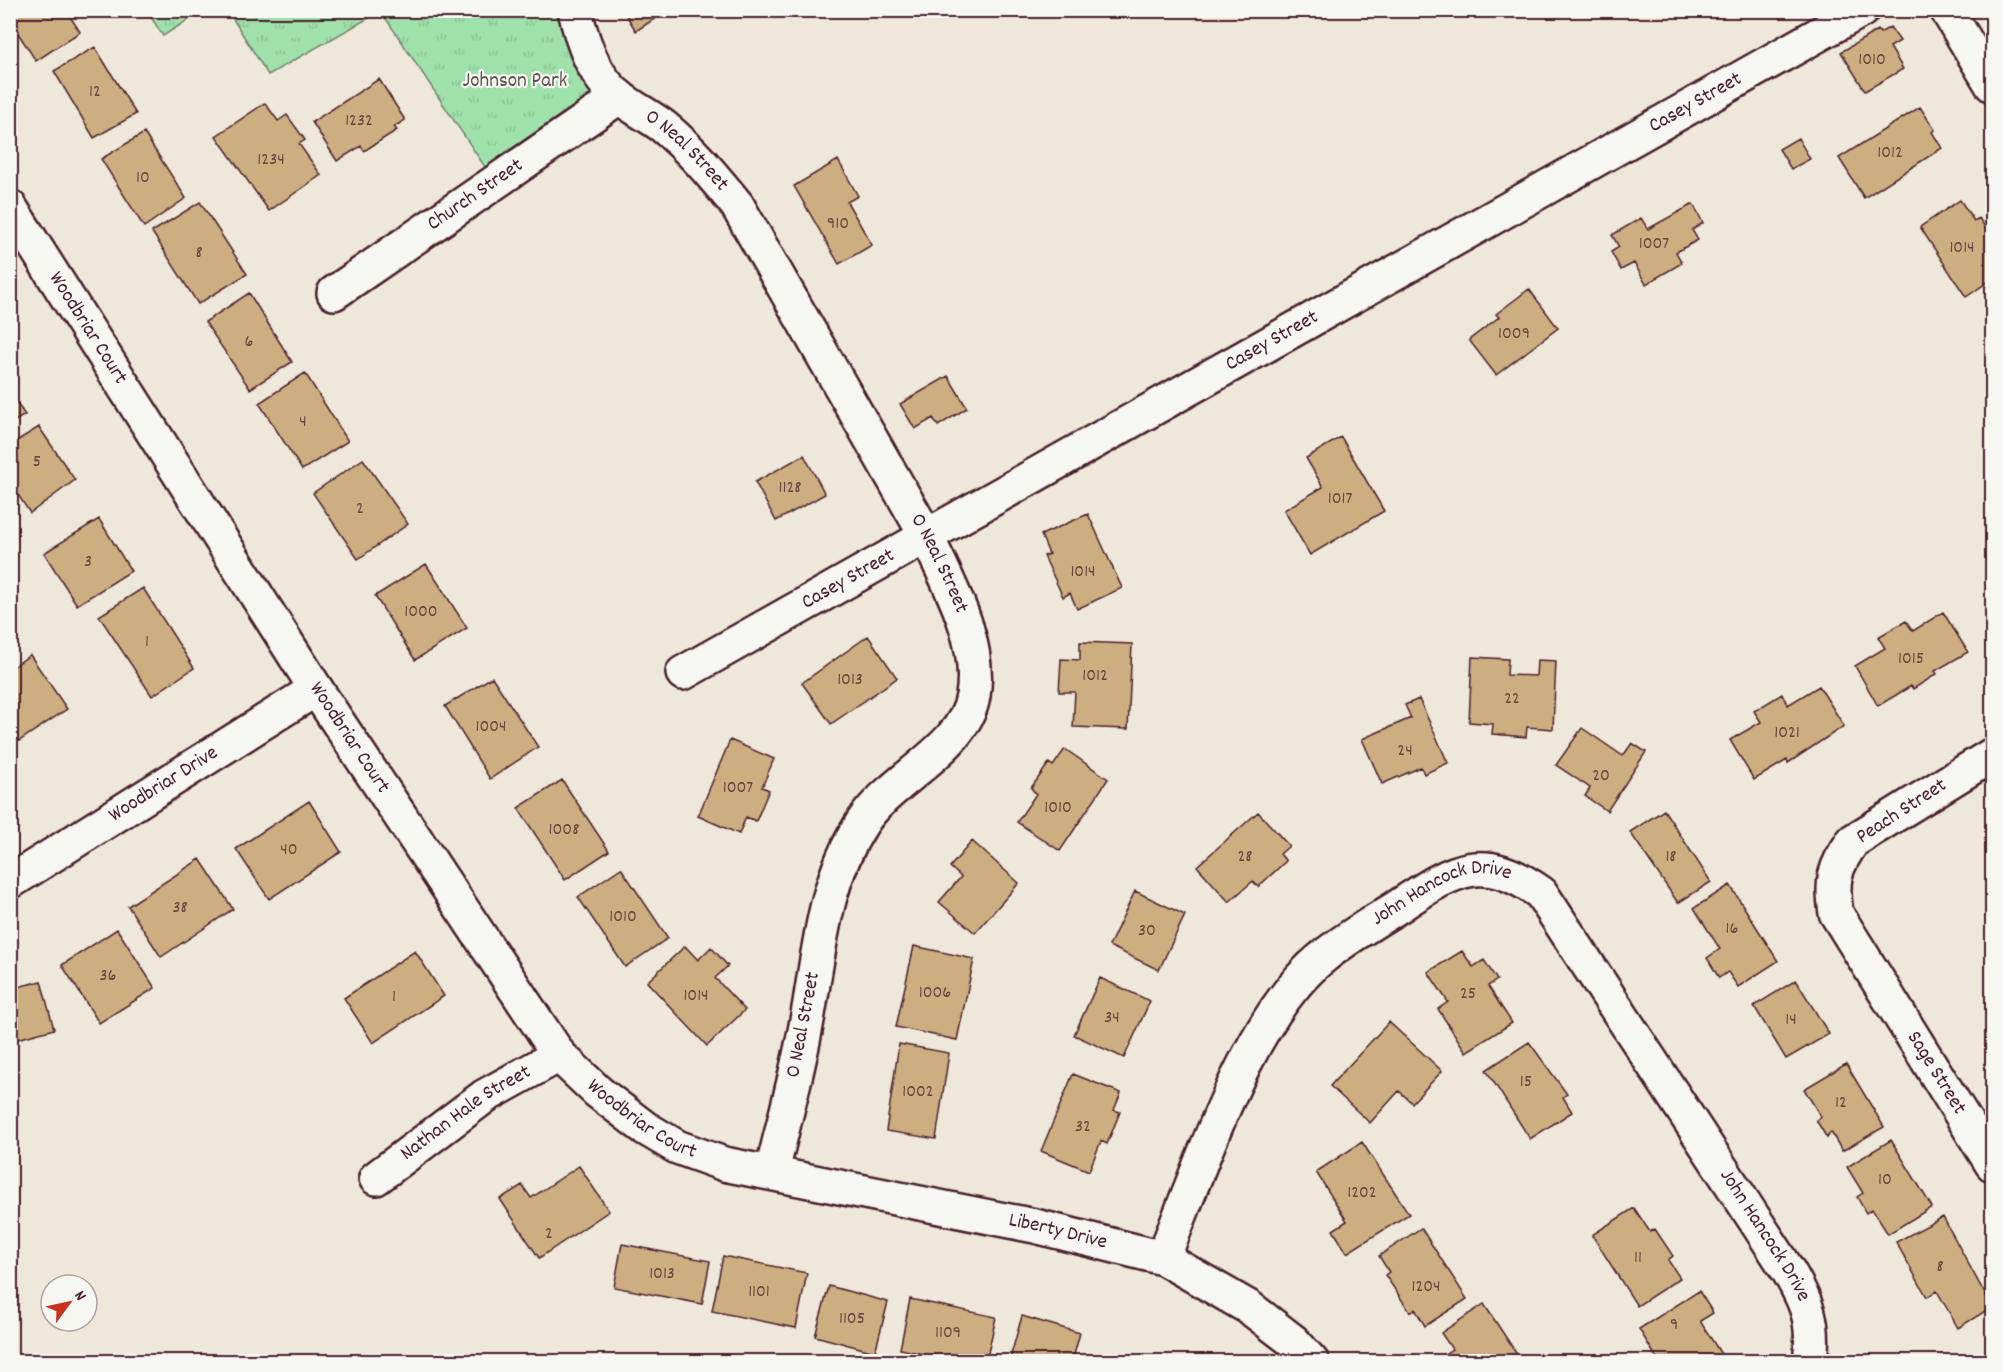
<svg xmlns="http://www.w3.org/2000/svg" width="2003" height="1372" viewBox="0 0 2003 1372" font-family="Dekko,sans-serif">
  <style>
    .park { fill: url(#park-tufts); stroke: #74806b; stroke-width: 1.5 }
    .building { fill: #cdae81; stroke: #4a1f2b; stroke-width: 1.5 }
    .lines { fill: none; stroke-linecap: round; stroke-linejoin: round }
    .street-casing { stroke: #4a1f2b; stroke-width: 38 }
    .street { stroke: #f6f6f2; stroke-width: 33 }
    .labels { text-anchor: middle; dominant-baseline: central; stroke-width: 4.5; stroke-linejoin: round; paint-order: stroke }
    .number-label { font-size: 18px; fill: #6b4340 }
    .park-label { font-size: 21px; fill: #5f504b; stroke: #f6f6f2 }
    .street-label { font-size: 21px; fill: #4a1f2b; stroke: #f6f6f2 }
  </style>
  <defs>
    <pattern id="park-tufts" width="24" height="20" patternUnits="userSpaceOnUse" patternTransform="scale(1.5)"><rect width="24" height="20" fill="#9fe1ab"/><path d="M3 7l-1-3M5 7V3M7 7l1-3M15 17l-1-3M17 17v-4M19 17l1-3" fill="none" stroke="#8ac193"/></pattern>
  </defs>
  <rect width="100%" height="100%" fill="#eee8db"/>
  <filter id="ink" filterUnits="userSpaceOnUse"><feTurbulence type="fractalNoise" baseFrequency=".0167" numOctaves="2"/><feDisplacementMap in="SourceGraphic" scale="12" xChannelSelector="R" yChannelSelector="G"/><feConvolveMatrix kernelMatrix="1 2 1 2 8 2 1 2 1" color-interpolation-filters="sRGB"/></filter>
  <g filter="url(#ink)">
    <!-- park -->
    <path class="park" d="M147 11H202L163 36Z
      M228 11H576L619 97 495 182 381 11 268 75Z"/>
    <!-- building -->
    <path class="building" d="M10 10H66L80 32 36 61 10 21Z
      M623 10H668L636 31Z
      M1890 27 1900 41 1890 47 1903 69 1865 91 1841 52 1878 30 1880 33Z
      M95 47 136 114 94 138 54 71Z
      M379 79 405 120 394 127 397 130 364 151 361 146 337 161 312 122Z
      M265 103 278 121 287 115 305 140 299 144 321 175 269 211 216 136Z
      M1920 107 1935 130 1932 132 1942 148 1864 198 1839 158Z
      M144 133 186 198 144 227 101 159Z
      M1798 138 1810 159 1791 169 1779 149Z
      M838 160 858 196 847 202 872 245 839 264 794 186Z
      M1960 200 1974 221 1979 218 1992 238V243L1989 245 1992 251V279L1966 297 1920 227Z
      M200 202 247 274 198 304 152 232Z
      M1693 204 1703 223 1692 230 1698 240 1676 252 1682 263 1646 284 1634 263 1621 270 1611 252 1619 247 1612 235 1641 218 1648 229Z
      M1529 289 1558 328 1496 375 1469 340 1499 317 1496 314Z
      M249 293 292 362 250 389 205 322Z
      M305 373 348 441 302 470 259 403Z
      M948 376 967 408 938 426 933 418 915 429 900 404Z
      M10 393 25 415 10 424Z
      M39 427 75 480 30 513 10 483V445Z
      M1341 437 1384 511 1310 555 1284 510 1323 487 1306 458Z
      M804 455 825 494 776 521 755 482Z
      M363 459 408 524 358 559 313 493Z
      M1088 514 1122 588 1077 609 1070 593 1063 597 1044 556 1049 554 1041 535Z
      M99 519 131 571 77 605 44 553Z
      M426 564 467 628 415 660 375 596Z
      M143 588 194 668 152 696 99 616Z
      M1943 612 1968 652 1935 671 1937 674 1913 689 1911 686 1878 706 1855 666 1885 648 1878 637 1906 621 1913 631Z
      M868 636 897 678 831 724 802 683Z
      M1080 642 1132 644 1128 729 1073 727 1075 692H1059L1061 659 1080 660Z
      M30 655 67 709 10 747V669Z
      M1472 657 1508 659 1507 675 1536 676 1537 660 1556 661 1553 729 1527 727 1526 737 1492 734 1493 724 1469 722Z
      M492 677 538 747 490 779 445 706Z
      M1819 686 1844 726 1788 763 1787 760 1754 780 1730 740 1761 722 1754 711 1782 694 1788 705Z
      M1419 699 1448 763 1424 774 1421 767 1382 784 1362 739 1411 718 1405 705Z
      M1582 728 1623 756 1632 743 1646 752 1607 811 1585 796 1590 788 1556 765Z
      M730 740 774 759 762 787 769 790 756 821 746 817 739 834 698 816Z
      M1065 749 1108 779 1060 851 1017 822 1036 794 1031 788 1049 763 1053 766Z
      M562 780 609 851 565 880 518 808Z
      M309 801 341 852 269 899 236 849Z
      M1664 810 1711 882 1678 903 1630 832Z
      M1258 812 1289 846 1280 854 1286 861 1258 887 1253 881 1229 902 1197 866Z
      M972 841 1019 883 975 933 939 902 961 877 950 867Z
      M200 859 233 909 161 957 128 906Z
      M621 868 668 938 625 967 578 897Z
      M1730 885 1778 961 1738 987 1728 972 1719 978 1707 958 1720 949 1694 908Z
      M1135 891 1185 915 1159 970 1109 946Z
      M117 929 155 988 99 1023 62 965Z
      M685 946 698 960 711 947 728 966 715 978 745 1010 707 1046 647 982Z
      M914 946 974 959 957 1040 896 1027Z
      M415 951 444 996 373 1043 344 998Z
      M1462 951 1473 967 1484 960 1497 980 1488 986 1512 1023 1466 1052 1438 1009 1448 1002 1428 972Z
      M1100 978 1150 1001 1124 1058 1074 1035Z
      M1796 980 1829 1034 1786 1059 1754 1006Z
      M41 981 54 1029 10 1041V989Z
      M1389 1022 1442 1071 1412 1103 1399 1091 1370 1123 1330 1086Z
      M1529 1042 1567 1094 1563 1097 1572 1112 1530 1139 1486 1070Z
      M899 1044 949 1053 936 1139 886 1131Z
      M1846 1064 1884 1127 1842 1151 1831 1132 1827 1138 1816 1120 1821 1117 1804 1089Z
      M1073 1074 1121 1093 1114 1110 1120 1112 1107 1144 1101 1141 1089 1171 1041 1151Z
      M1891 1140 1932 1207 1888 1234 1872 1209 1866 1213 1857 1197 1863 1193 1847 1167Z
      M1362 1142 1409 1214 1347 1253 1333 1230 1347 1221 1316 1172Z
      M579 1166 609 1211 539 1258 500 1199 522 1185 531 1198Z
      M1634 1208 1650 1232 1655 1229 1673 1256 1668 1260 1680 1278 1637 1306 1592 1235Z
      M1943 1217 1992 1307 1958 1328 1937 1291 1927 1297 1896 1242Z
      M1421 1228 1467 1299 1425 1326 1415 1309 1410 1312 1385 1275 1389 1272 1379 1256Z
      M622 1244 710 1261 702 1304 614 1287Z
      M723 1256 807 1273 796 1328 712 1311Z
      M829 1286 888 1302 875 1352 815 1336Z
      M1699 1291 1713 1313 1700 1321 1726 1362H1659L1639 1329Z
      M910 1299 996 1317 986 1362H960L900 1349Z
      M1484 1304 1522 1362H1452L1446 1353 1452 1349 1441 1333Z
      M1022 1316 1080 1333 1072 1362H1009Z
      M1992 1357V1362H1968V1358Z"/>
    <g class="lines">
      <!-- street casing -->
      <g class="street-casing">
        <g id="street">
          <path id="s1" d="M575 10C582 42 594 79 622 99 635 109 651 117 664 127 692 150 714 177 737 205L927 537C949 585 982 640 973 696 965 749 890 779 862 823 821 886 819 960 805 1031 796 1078 783 1125 772 1172"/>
          <path d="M1947 10 1992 85"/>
          <path id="s2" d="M10 207 316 689 559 1055 598 1092 645 1128 677 1147 724 1164 1035 1226 1163 1258 1250 1308 1293 1341 1312 1362"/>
          <path id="s3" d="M334 293 619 97"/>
          <path id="s4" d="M683 673 1862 10"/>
          <path id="s5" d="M1992 755 1853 841C1834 868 1831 880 1836 913L1992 1164"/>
          <path id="s6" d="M10 882 316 689"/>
          <path id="s7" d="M376 1178 485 1096 559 1055"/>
          <path id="s8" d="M1163 1258C1200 1170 1248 1016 1323 957 1347 937 1376 921 1402 904 1456 868 1483 852 1541 893L1789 1272C1808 1305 1815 1323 1810 1362"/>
        </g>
      </g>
      <!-- street -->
      <use href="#street" class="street"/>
    </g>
  </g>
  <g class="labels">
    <!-- number labels -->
    <g class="number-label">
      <text x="1872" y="60">1010</text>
      <text x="95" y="92">12</text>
      <text x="359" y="121">1232</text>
      <text x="1890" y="153">1012</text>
      <text x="271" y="160">1234</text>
      <text x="143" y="178">10</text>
      <text x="838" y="224">910</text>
      <text x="1654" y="244">1007</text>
      <text x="1962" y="248">1014</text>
      <text x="199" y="253">8</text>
      <text x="1514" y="334">1009</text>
      <text x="249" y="342">6</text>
      <text x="303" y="422">4</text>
      <text x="37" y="462">5</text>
      <text x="790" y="488">1128</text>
      <text x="1340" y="499">1017</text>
      <text x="360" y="509">2</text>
      <text x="88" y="562">3</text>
      <text x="1083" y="572">1014</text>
      <text x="421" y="612">1000</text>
      <text x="147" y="642">1</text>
      <text x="1911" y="659">1015</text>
      <text x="1095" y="676">1012</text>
      <text x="850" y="680">1013</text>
      <text x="1512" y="699">22</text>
      <text x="491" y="727">1004</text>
      <text x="1787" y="733">1021</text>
      <text x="1405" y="751">24</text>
      <text x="1601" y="776">20</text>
      <text x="738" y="788">1007</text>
      <text x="1058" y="808">1010</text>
      <text x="564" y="830">1008</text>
      <text x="289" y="850">40</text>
      <text x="1245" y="857">28</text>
      <text x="1671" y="857">18</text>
      <text x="180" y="908">38</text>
      <text x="623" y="917">1010</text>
      <text x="1732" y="929">16</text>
      <text x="1147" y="931">30</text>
      <text x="108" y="976">36</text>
      <text x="935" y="993">1006</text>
      <text x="1468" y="994">25</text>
      <text x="696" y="996">1014</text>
      <text x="394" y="997">1</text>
      <text x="1112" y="1018">34</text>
      <text x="1791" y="1020">14</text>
      <text x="1526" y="1082">15</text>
      <text x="918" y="1092">1002</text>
      <text x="1841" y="1103">12</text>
      <text x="1083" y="1127">32</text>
      <text x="1885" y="1180">10</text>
      <text x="1362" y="1193">1202</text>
      <text x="549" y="1234">2</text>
      <text x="1638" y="1258">11</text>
      <text x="1940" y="1267">8</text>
      <text x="662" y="1274">1013</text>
      <text x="1426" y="1287">1204</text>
      <text x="759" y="1292">1101</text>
      <text x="852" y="1319">1105</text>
      <text x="1674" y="1325">9</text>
      <text x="948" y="1333">1109</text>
    </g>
    <!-- park labels -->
    <g class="park-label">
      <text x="515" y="82">Johnson Park</text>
    </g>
    <!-- street labels -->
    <g class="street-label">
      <text stroke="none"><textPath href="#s4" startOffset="1162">Casey Street</textPath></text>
      <text stroke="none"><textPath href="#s1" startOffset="186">O Neal Street</textPath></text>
      <text stroke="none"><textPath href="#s3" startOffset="172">Church Street</textPath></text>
      <text stroke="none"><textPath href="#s2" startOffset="144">Woodbriar Court</textPath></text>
      <text stroke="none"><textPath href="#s4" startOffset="676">Casey Street</textPath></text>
      <text stroke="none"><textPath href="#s1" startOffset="672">O Neal Street</textPath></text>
      <text stroke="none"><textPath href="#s4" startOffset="190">Casey Street</textPath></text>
      <text stroke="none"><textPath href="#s2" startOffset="630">Woodbriar Court</textPath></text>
      <text stroke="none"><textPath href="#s6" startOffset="182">Woodbriar Drive</textPath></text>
      <text transform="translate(1902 812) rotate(-33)">Peach Street</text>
      <text stroke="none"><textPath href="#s8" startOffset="482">John Hancock Drive</textPath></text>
      <text transform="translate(804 1025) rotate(-79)">O Neal Street</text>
      <text stroke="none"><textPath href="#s5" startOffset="429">Sage Street</textPath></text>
      <text stroke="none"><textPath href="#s7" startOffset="111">Nathan Hale Street</textPath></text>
      <text stroke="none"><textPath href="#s2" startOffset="1116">Woodbriar Court</textPath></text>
      <text stroke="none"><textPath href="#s2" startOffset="1551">Liberty Drive</textPath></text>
      <text stroke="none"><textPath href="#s8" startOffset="1002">John Hancock Drive</textPath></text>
    </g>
  </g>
  <!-- margin -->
  <rect width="2003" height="1372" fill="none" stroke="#f6f6f2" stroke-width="36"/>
  <rect x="18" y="18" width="1967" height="1336" fill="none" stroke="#4a1f2b" stroke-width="2" filter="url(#ink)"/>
  <!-- north arrow -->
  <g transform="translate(69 1303) rotate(57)"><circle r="28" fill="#f6f6f2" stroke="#b1a0a2" stroke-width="1.5"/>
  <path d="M0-4.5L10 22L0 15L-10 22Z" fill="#c8321e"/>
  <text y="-9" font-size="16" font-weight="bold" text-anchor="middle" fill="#4a1f2b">N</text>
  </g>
</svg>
